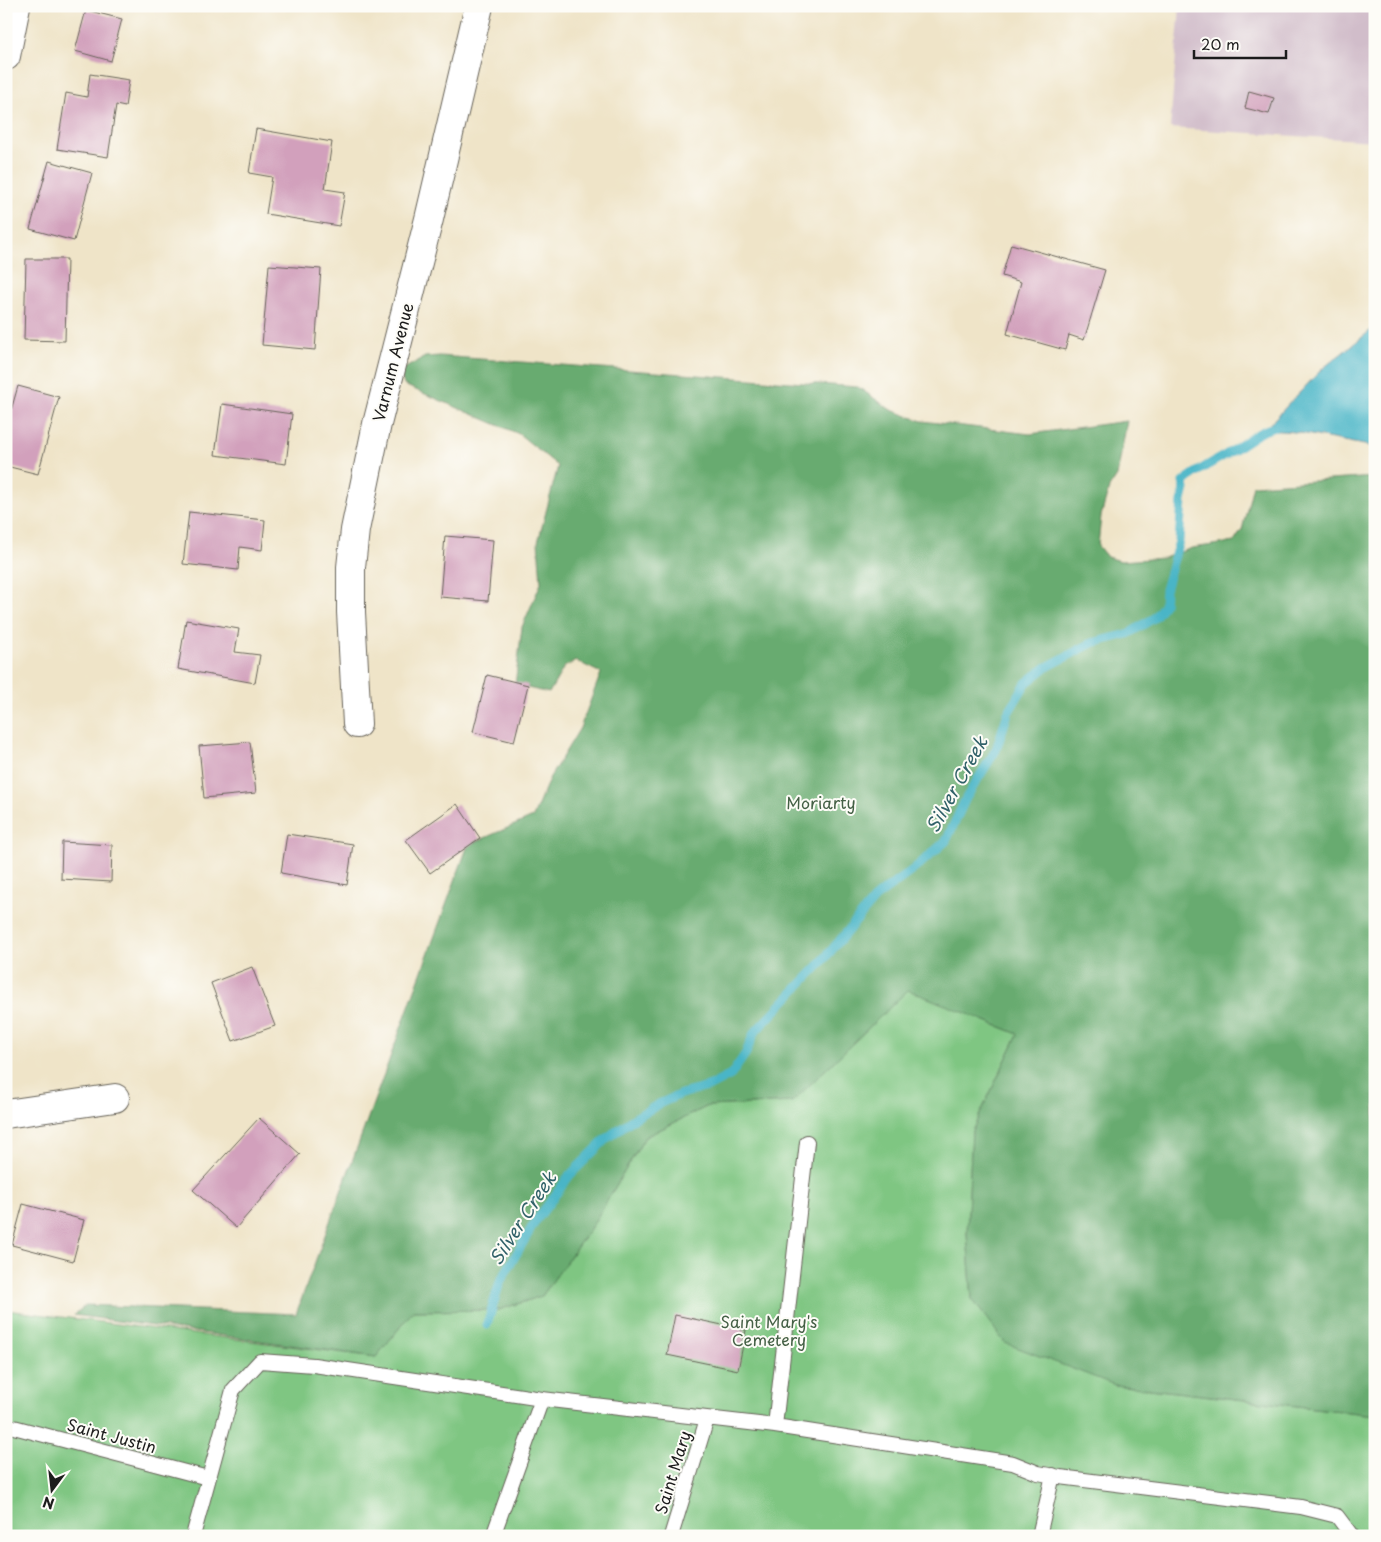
<svg xmlns="http://www.w3.org/2000/svg" width="1381" height="1542" viewBox="0 0 1381 1542" font-family="'Playpen Sans',sans-serif">
  <style>
    .industrial { fill: #d1bdca }
    .green { fill: #7fc682; stroke: #4e714f }
    .forest { fill: #67ab70; stroke: #426446 }
    .water { fill: #4ab5c7; stroke: #336872 }
    .lines { fill: none; stroke-linecap: round; stroke-linejoin: round }
    .stream { stroke: #4ab5c7; stroke-width: 9 }
    .building { fill: #d2a0bc }
    .lane-casing { stroke: #666258; stroke-width: 16 }
    .street-casing { stroke: #666258; stroke-width: 30 }
    .lane { stroke: #fff; stroke-width: 14 }
    .street { stroke: #fff; stroke-width: 28 }
    .labels { text-anchor: middle; dominant-baseline: central; stroke-width: 4; stroke-linejoin: round; paint-order: stroke }
    .street-label { font-size: 16px; fill: #1c1c1c; stroke: #fdfcf7 }
    .park-label { font-size: 16px; fill: #446045; stroke: #fdfcf7 }
    .water-label { font-size: 18px; font-style: italic; fill: #316169; stroke: #fdfcf7 }
  </style>
  <rect width="100%" height="100%" fill="#fdfcf7"/>
  <filter id="ink" filterUnits="userSpaceOnUse"><feTurbulence type="fractalNoise" baseFrequency=".02" numOctaves="2"/><feDisplacementMap in="SourceGraphic" scale="10" xChannelSelector="R" yChannelSelector="G"/><feConvolveMatrix kernelMatrix="1 2 1 2 8 2 1 2 1" color-interpolation-filters="sRGB"/></filter>
  <filter id="wash" filterUnits="userSpaceOnUse"><feTurbulence type="fractalNoise" baseFrequency=".0096" numOctaves="4" result="noise"/><feDisplacementMap in="SourceGraphic" scale="20" xChannelSelector="R" yChannelSelector="G"/><feGaussianBlur stdDeviation="1.12" result="paint"/><feColorMatrix in="noise" values="0 0 0 0 0 0 0 0 0 0 0 0 0 0 0 0 0 1.4 0 .05"/><feComposite in="paint" operator="in"/></filter>
  <g filter="url(#wash)">
    <rect width="100%" height="100%" fill="#efe4c8"/>
    <!-- industrial -->
    <path class="industrial" d="M1180 6H1375V141L1170 128Z"/>
    <!-- green -->
    <path class="green" d="M582 825 983 1020 1018 1034 972 1131 967 1234 972 1299 1115 1385 1375 1415V1536H6V1310L376 1357 413 1311 498 1310 542 1296 592 1226 645 1137 708 1106 792 1102Z"/>
    <!-- forest -->
    <path class="forest" d="M440 356 858 387 891 410 922 421 1030 434 1127 421 1117 476 1109 488 1101 516 1098 546 1107 557 1121 561 1135 560 1164 558 1192 548 1234 542 1242 530 1253 485 1375 477V1415L1115 1385 1005 1343 972 1299 967 1234 972 1131 1018 1034 908 990 792 1102 708 1106 645 1137 592 1226 542 1296 498 1310 413 1311 376 1357 74 1315 86 1305 296 1314 468 845 533 817 550 777 580 728 601 673 576 661 564 667 549 693 515 685 522 627 541 583 538 542 558 466 519 434 404 385 400 371 425 357Z"/>
    <!-- water -->
    <path class="water" d="M1375 327V447L1295 432 1264 430 1322 369Z"/>
    <g class="lines">
      <!-- stream -->
      <path class="stream" d="M487 1325 500 1282 535 1222 570 1175 607 1138 633 1119 661 1103 681 1094 708 1087 731 1075 746 1053 754 1033 820 964 877 896 914 869 946 841 966 798 996 750 1008 713 1026 683 1045 668 1092 643 1128 634 1154 618 1164 605 1165 590 1179 541 1182 501 1185 489 1183 482C1198 470 1214 462 1230 452 1246 443 1257 431 1275 427"/>
    </g>
    <g id="blocks">
      <!-- building -->
      <path class="building" d="M86 10 122 19 111 61 75 51Z
        M90 74 129 80 125 107 116 105 108 157 57 149 66 93 87 97Z
        M1249 91 1274 98 1269 114 1245 108Z
        M256 129 332 142 325 189 345 192 339 226 266 214 272 177 249 173Z
        M49 161 92 173 74 241 30 229Z
        M1011 244 1105 270 1084 340 1069 335 1065 350 1007 334 1021 282 1002 276Z
        M26 259H67L65 341 24 340Z
        M269 265 321 269 315 350 262 345Z
        M18 386 59 397 38 474 6 466V428Z
        M222 404 292 414 286 464 215 455Z
        M189 512 265 520 262 550 240 547 238 570 183 564Z
        M445 536 493 540 488 601 440 597Z
        M186 620 239 629 235 652 260 655 255 683 178 669Z
        M487 675 528 685 514 742 473 732Z
        M250 742 256 793 204 798 199 746Z
        M457 804 480 838 430 873 406 840Z
        M287 834 353 844 347 885 281 873Z
        M62 842 112 845 111 882 61 879Z
        M252 967 275 1026 233 1041 211 983Z
        M259 1118 300 1154 236 1228 193 1190Z
        M23 1204 84 1220 73 1261 12 1245Z
        M675 1315 746 1330 738 1370 667 1355Z"/>
    </g>
  </g>
  <g filter="url(#ink)">
    <use href="#blocks" fill-opacity="0" stroke="#666258" stroke-width="1"/>
    <g class="lines">
      <!-- lane casing -->
      <g class="lane-casing">
        <path id="lane" d="M6 1425 208 1478
          M775 1426 807 1142
          M193 1536 233 1390 260 1361 314 1365 542 1399
          M493 1536 542 1399 775 1426 1013 1463 1038 1473 1060 1477 1301 1507 1337 1516 1352 1536
          M671 1536 707 1419
          M1039 1536 1053 1475"/>
      </g>
      <!-- street casing -->
      <g class="street-casing">
        <path id="street" d="M6 56 16 6
          M357 724 351 612V567L355 530 377 424 429 219 479 6
          M6 1114 115 1098"/>
      </g>
      <!-- lane -->
      <use href="#lane" class="lane"/>
      <!-- street -->
      <use href="#street" class="street"/>
    </g>
  </g>
  <g class="labels">
    <!-- street labels -->
    <g class="street-label">
      <text transform="translate(392 362) rotate(-76)">Varnum Avenue</text>
      <text transform="translate(112 1435) rotate(15)">Saint Justin</text>
      <text transform="translate(672 1472) rotate(-73)">Saint Mary</text>
    </g>
    <!-- park labels -->
    <g class="park-label">
      <text x="821" y="802">Moriarty</text>
      <text x="769" y="1321">Saint Mary's<tspan x="769" dy="18">Cemetery</tspan></text>
    </g>
    <!-- water labels -->
    <g class="water-label">
      <text transform="translate(956 784) rotate(-61)">Silver Creek</text>
      <text transform="translate(522 1218) rotate(-57)">Silver Creek</text>
    </g>
  </g>
  <!-- margin -->
  <rect width="1381" height="1542" fill="none" stroke="#fdfcf7" stroke-width="25"/>
  <!-- north arrow -->
  <g transform="translate(52 1490) rotate(195)" stroke="#fdfcf7" stroke-width="4" paint-order="stroke">
  <path d="M0-4L9 19L0 12L-9 19Z" fill="#1c1c1c"/>
  <text y="-8" font-size="14" font-weight="bold" text-anchor="middle" fill="#1c1c1c">N</text>
  </g>
  <!-- scale -->
  <path d="M1194 50v8h92v-8" fill="none" stroke="#1c1c1c" stroke-width="2.5"/>
  <text x="1201" y="50" font-size="15" fill="#1c1c1c" stroke="#fdfcf7" stroke-width="4" paint-order="stroke">20 m</text>
</svg>
